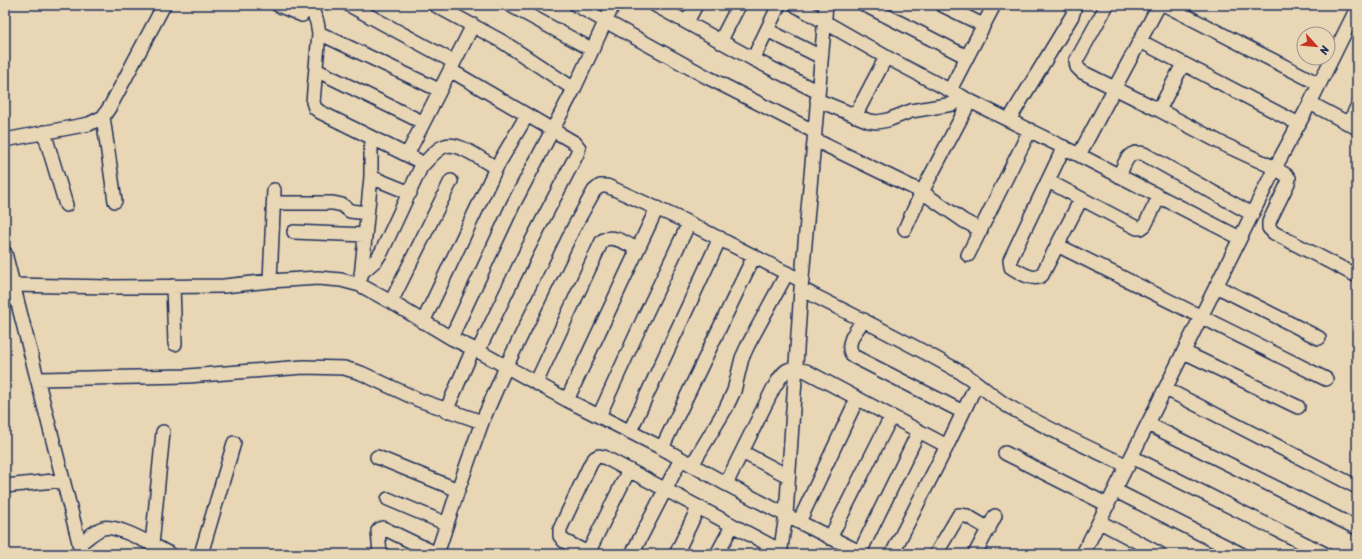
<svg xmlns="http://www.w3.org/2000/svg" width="1362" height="559" viewBox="0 0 1362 559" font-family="Sriracha,sans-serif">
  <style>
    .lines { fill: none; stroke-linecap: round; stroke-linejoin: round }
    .minor-casing { stroke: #1b2f5e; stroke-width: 16 }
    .minor { stroke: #e9d6b4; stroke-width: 13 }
  </style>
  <rect width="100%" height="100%" fill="#e9d6b4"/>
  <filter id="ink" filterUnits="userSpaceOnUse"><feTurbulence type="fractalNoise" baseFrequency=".025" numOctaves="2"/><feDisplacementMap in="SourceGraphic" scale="8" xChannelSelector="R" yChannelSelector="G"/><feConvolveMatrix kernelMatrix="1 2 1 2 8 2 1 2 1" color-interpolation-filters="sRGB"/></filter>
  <g filter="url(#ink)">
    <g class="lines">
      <!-- minor casing -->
      <g class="minor-casing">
        <path id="minor" d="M278 5 302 15 309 5
          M310 5 317 22 319 33 313 102 315 108 320 112 417 160 420 163 421 167 382 251 376 260 361 273
          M349 5 454 62
          M435 5 503 42 574 89
          M510 5 591 49
          M576 5 707 77 815 132
          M655 5 753 59 818 92
          M795 5 886 57 970 101 1079 155 1240 238
          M865 5 967 57
          M942 5 983 25
          M1107 5 1076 61 1077 67 1082 72 1159 110 1223 144 1275 168 1286 175 1289 178 1288 183 1269 222V228L1274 233 1357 276
          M1165 5 1319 84
          M687 22 696 5
          M767 30 821 57
          M319 33 439 90
          M1140 41 1299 124
          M720 42 739 5
          M753 59 779 5
          M316 70 422 122
          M450 70 575 143 579 148 577 154 527 250 478 351
          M950 90 994 5
          M817 100 869 121 877 122 888 120 911 111 953 104 963 97
          M1310 103 1357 128
          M1159 110 1183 64
          M855 116 886 57
          M103 117 115 201
          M1009 120 1072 16 1074 10 1070 5
          M1349 123 1357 107
          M44 132 66 205
          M5 140 89 124 103 117 111 105 164 5
          M815 140 922 192 964 221 981 230
          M1064 147 1010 260 1011 267C1019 272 1034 282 1042 275L1081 199
          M407 155 473 25
          M1079 155 1159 5
          M421 167C428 160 436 149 445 146 458 141 484 161 496 168
          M1119 176C1125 164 1127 149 1144 154L1252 214
          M371 177 410 193
          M1048 181 1137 228H1141L1145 225 1159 197
          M274 203H333L342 205 350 211 367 213
          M905 229 922 192 970 101
          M294 232 365 235
          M1057 245 1326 379
          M5 253 82 554
          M968 255 1030 130
          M361 277 371 177V148L373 138
          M270 281 274 190
          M13 285 110 287 224 286 270 281 318 278 341 280 360 285 391 302 451 338 478 351 567 400 662 448 726 484 799 522 864 554
          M173 286 175 344
          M1216 286 1319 338
          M801 289C855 316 910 343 962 373 978 382 990 395 1006 405 1045 427 1086 447 1128 466
          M391 302 451 181
          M864 320C856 330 844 344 853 356L963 412
          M423 322 496 168 527 115
          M451 338 513 205 574 89 613 5
          M1184 352 1298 407
          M37 379 188 376 304 367 344 368 361 373 419 400 482 422
          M536 383 602 241C612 233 627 244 637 249
          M1166 389 1357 487
          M567 400 657 208
          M446 411 473 349
          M599 416 642 322 689 223
          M1148 424 1357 528
          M630 431 720 238
          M662 448 754 256
          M742 452 788 476
          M1005 453 1108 505
          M377 457 458 490
          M1132 457 1325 554
          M692 465 726 408 734 391 742 358 748 345 787 273
          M726 484 773 389C783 373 785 364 806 371L947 446
          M5 486 63 480
          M1116 491 1241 554
          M388 499 447 524
          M799 522 857 399
          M1100 522 1160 554
          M830 538 891 417
          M79 544C87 539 94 531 103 528 118 524 156 547 170 554
          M152 545 163 432
          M860 552 919 431
          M588 553 629 470
          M201 554 234 443
          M380 554 378 531 380 529 383 528 437 554
          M437 554 458 490 482 422 506 367 574 227 594 191 600 186H607L614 189 689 223 802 281
          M590 554 564 541 560 536V529L591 463 595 458 599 456 604 457 781 551
          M632 554 681 459
          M676 554 698 508
          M717 554 732 526
          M780 554 786 515 801 289 826 5
          M892 554 947 446 977 383
          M936 554 959 515 967 516 989 529
          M975 554 995 516
          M1083 554 1275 168 1310 103 1357 8"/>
      </g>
      <!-- minor -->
      <use href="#minor" class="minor"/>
    </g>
  </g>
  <!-- margin -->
  <rect width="1362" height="559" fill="none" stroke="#e9d6b4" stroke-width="20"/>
  <rect x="10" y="10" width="1342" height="539" fill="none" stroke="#1b2f5e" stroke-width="1.5" filter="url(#ink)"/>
  <!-- north arrow -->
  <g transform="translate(1316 46) rotate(117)"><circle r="19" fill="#e9d6b4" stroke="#979392"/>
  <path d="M0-3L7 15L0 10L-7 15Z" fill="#c8321e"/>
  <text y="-6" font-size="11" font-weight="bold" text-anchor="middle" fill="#1b2f5e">N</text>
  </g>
</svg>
